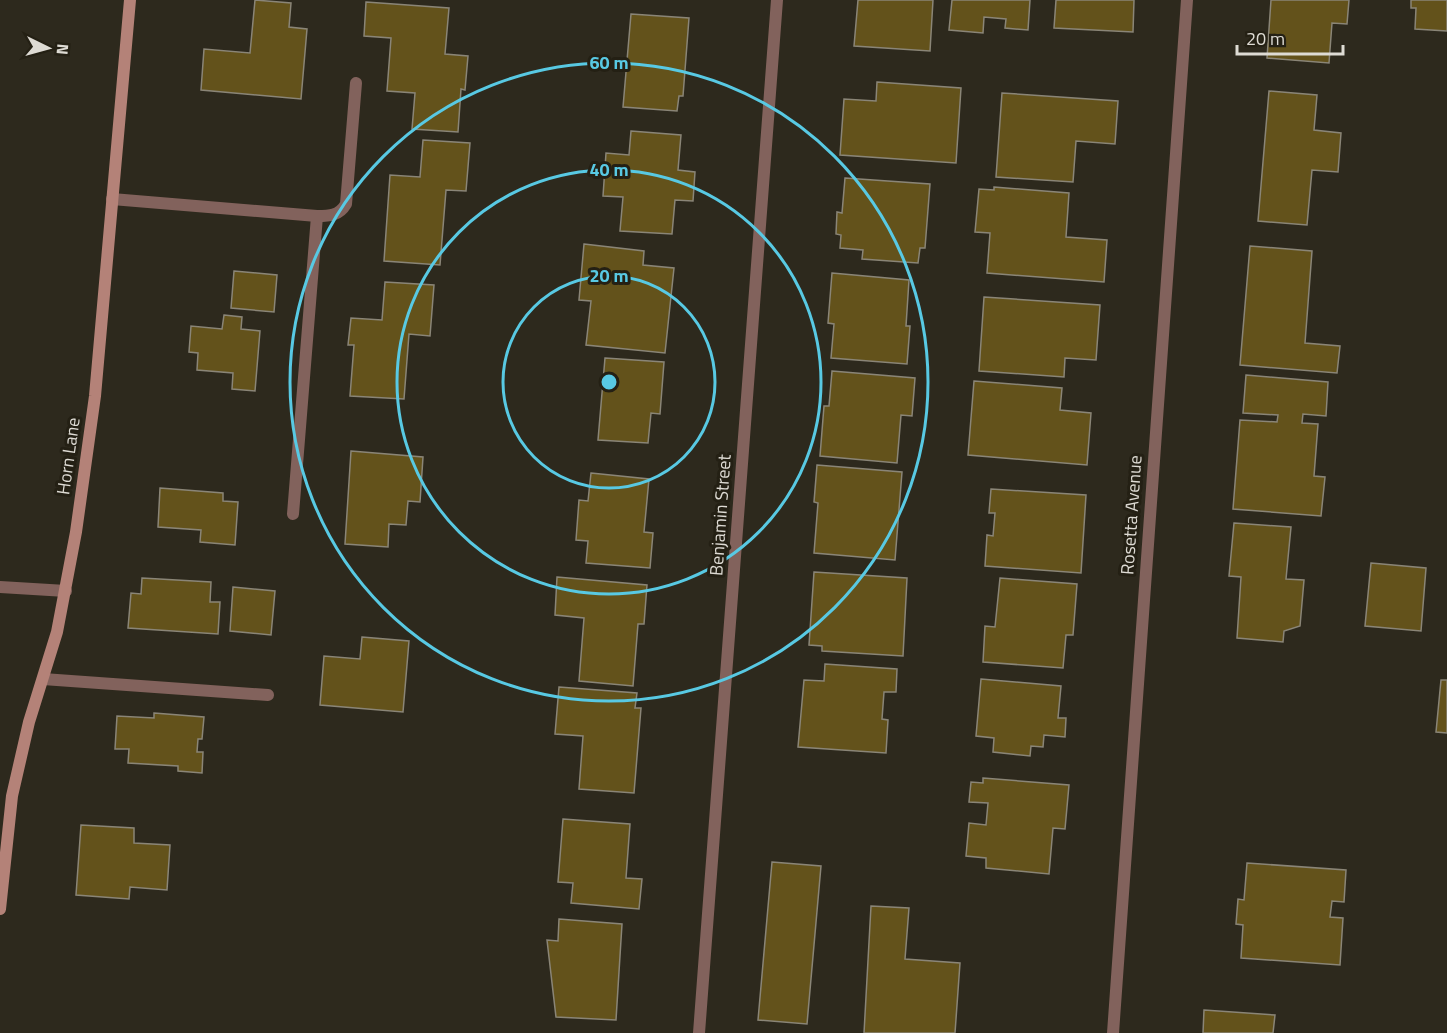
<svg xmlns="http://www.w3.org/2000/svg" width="1447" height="1033" viewBox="0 0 1447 1033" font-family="'Titillium Web',sans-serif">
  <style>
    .building { fill: #63521b; stroke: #8a8577; stroke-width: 1.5 }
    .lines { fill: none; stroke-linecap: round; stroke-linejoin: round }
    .lane { stroke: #82625c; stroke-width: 12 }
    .street { stroke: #82625c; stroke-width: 12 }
    .secondary { stroke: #b48278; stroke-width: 12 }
    .ring { fill: none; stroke: #58c9e3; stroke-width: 3 }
    .labels { text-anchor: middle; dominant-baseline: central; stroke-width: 6; stroke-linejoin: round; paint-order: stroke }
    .street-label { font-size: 18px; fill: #dedbd4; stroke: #242014 }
    .centre { fill: #58c9e3; stroke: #242014; stroke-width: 3 }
    .ring-label { font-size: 18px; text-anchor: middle; font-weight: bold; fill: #58c9e3; stroke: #242014; stroke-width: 6; stroke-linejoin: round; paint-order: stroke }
  </style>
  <rect width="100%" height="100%" fill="#2d291d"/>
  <!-- building -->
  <path class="building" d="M255 0 291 3 289 27 307 29 301 99 201 90 204 49 250 53Z
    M858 0H933L930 51 854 46Z
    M952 0H1030L1028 30 1005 28 1006 19 984 17 983 33 949 30Z
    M1056 0H1134L1133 32 1054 28Z
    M1271 0H1349L1347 24 1332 23 1329 63 1267 58Z
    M1411 0H1447V31L1415 29 1416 8H1411Z
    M366 2 449 8 445 54 468 56 465 90 461 89 458 132 412 129 415 93 387 91 391 38 364 36Z
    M631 14 689 18 683 96H679L677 111 623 107Z
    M877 82 961 88 956 163 840 155 844 99 876 101Z
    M1269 91 1317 95 1314 130 1341 133 1338 172 1312 170 1307 225 1258 221Z
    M1002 93 1118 101 1115 144 1076 141 1073 182 996 177Z
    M631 131 681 135 678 170 695 172 693 201 675 200 672 234 620 231 623 197 603 196 606 153 629 155Z
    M423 140 470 143 466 191 446 190 440 265 384 261 390 175 420 177Z
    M845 178 930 184 925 248H920L918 263 862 259 863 250 840 248 841 235 836 234 837 212 842 213Z
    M994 187 1069 193 1066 237 1107 240 1104 282 987 273 990 233 975 232 979 189 994 190Z
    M584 244 644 251 643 265 674 268 665 353 586 345 591 301 579 300Z
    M1250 246 1312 251 1305 343 1340 346 1337 373 1240 365Z
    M234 271 277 275 274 312 231 308Z
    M832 273 909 280 906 326H910L907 364 831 358 834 324 828 323Z
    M385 282 434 285 430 336 409 334 404 399 350 396 354 345H348L351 318 382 320Z
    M984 297 1100 305 1096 360 1065 358 1064 377 979 371Z
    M224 315 242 317 241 329 260 331 255 391 232 389 233 373 197 370 198 353 189 352 191 326 222 329Z
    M605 358 664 362 660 414 651 413 648 443 598 440Z
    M832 371 915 378 912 416 901 415 897 463 820 456 824 406H829Z
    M1246 375 1328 382 1326 416 1303 414 1302 423 1318 424 1314 476 1325 477 1321 516 1233 509 1240 420 1277 422 1278 415 1243 413Z
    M974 381 1062 388 1060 410 1091 413 1087 465 968 455Z
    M351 451 423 457 420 502 408 501 406 525 389 524 388 547 345 544Z
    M817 465 902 472 895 560 814 553 818 503 814 502Z
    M591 473 649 479 644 532 653 533 650 568 586 563 588 541 576 540 579 500 588 501Z
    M160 488 223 493V501L238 502 235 545 200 542 201 530 158 527Z
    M991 489 1086 495 1081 573 985 566 987 535 993 536 995 513H989Z
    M1234 523 1291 527 1286 579 1304 580 1300 626 1284 631 1283 642 1237 638 1241 577 1229 576Z
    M1371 563 1426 568 1421 631 1365 626Z
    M814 572 907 578 903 656 822 651V646L809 645Z
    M557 577 647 585 644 624H638L633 686 579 681 584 618 555 615Z
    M142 578 211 582 210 602H220L218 634 128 628 131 593 141 594Z
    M1000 578 1077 584 1073 635H1066L1063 668 983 662 985 626 995 627Z
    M233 587 275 591 271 635 230 631Z
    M362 637 409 641 403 712 320 705 324 656 360 659Z
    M825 664 897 669 896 692H884L882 719 888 720 886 753 798 747 804 680 824 681Z
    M981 679 1061 686 1058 718H1066L1065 737 1044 735 1043 747 1031 746 1030 756 993 752 994 738 976 736Z
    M1441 680H1447V733L1436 732Z
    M559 687 637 693 635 708H641L634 793 579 789 583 736 555 734Z
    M154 713 204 717 202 739H198L197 752H203L202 773 178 771V766L128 763 129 749H115L117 716 154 718Z
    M983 778 1069 785 1065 829 1053 828 1049 874 986 868V858L966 856 969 823 986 825 988 803 969 802 971 782 983 783Z
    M563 819 630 824 626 878 642 879 639 909 571 903 573 883 558 882Z
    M81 825 134 828V843L170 845 167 890 130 887 129 899 76 895Z
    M772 862 821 866 807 1024 758 1020Z
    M1247 863 1346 870 1344 902 1332 901 1330 917 1343 918 1340 965 1241 958 1243 925 1236 924 1238 899 1244 900Z
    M871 906 909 908 905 959 960 963 955 1033H864Z
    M559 919 622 924 616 1020 556 1017 547 940 558 941Z
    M1204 1010 1275 1015 1273 1033H1203Z"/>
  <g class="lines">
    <!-- lane -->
    <path class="lane" d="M112 199 317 216C329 216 339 216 346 204L356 83
      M293 514 317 216"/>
    <!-- street -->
    <path class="street" d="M0 587 66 591
      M43 679 268 695
      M699 1033 777 0
      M1113 1033 1187 0"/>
    <!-- secondary -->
    <path class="secondary" d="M0 909 12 796 29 722 57 632 76 532 95 396 130 0"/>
  </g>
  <!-- distance rings -->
  <g class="ring">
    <circle cx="609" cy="382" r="106"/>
    <circle cx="609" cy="382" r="212"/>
    <circle cx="609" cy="382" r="319"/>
  </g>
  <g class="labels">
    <!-- street labels -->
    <g class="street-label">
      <text transform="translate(68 456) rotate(-82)">Horn Lane</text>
      <text transform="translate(720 515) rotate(-86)">Benjamin Street</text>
      <text transform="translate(1131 515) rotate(-86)">Rosetta Avenue</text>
    </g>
  </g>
  <circle cx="609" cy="382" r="9" class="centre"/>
  <g class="ring-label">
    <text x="609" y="69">60 m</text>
    <text x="609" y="176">40 m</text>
    <text x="609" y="282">20 m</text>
  </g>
  <!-- north arrow -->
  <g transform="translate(48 48) rotate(95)" stroke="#242014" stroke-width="4.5" paint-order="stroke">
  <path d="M0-4.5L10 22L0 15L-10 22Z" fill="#dedbd4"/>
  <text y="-9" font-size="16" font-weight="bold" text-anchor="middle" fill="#dedbd4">N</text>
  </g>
  <!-- scale -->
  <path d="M1237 45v9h106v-9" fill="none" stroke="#dedbd4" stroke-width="3"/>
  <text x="1246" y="45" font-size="18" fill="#dedbd4" stroke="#242014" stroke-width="4.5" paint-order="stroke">20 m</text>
</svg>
